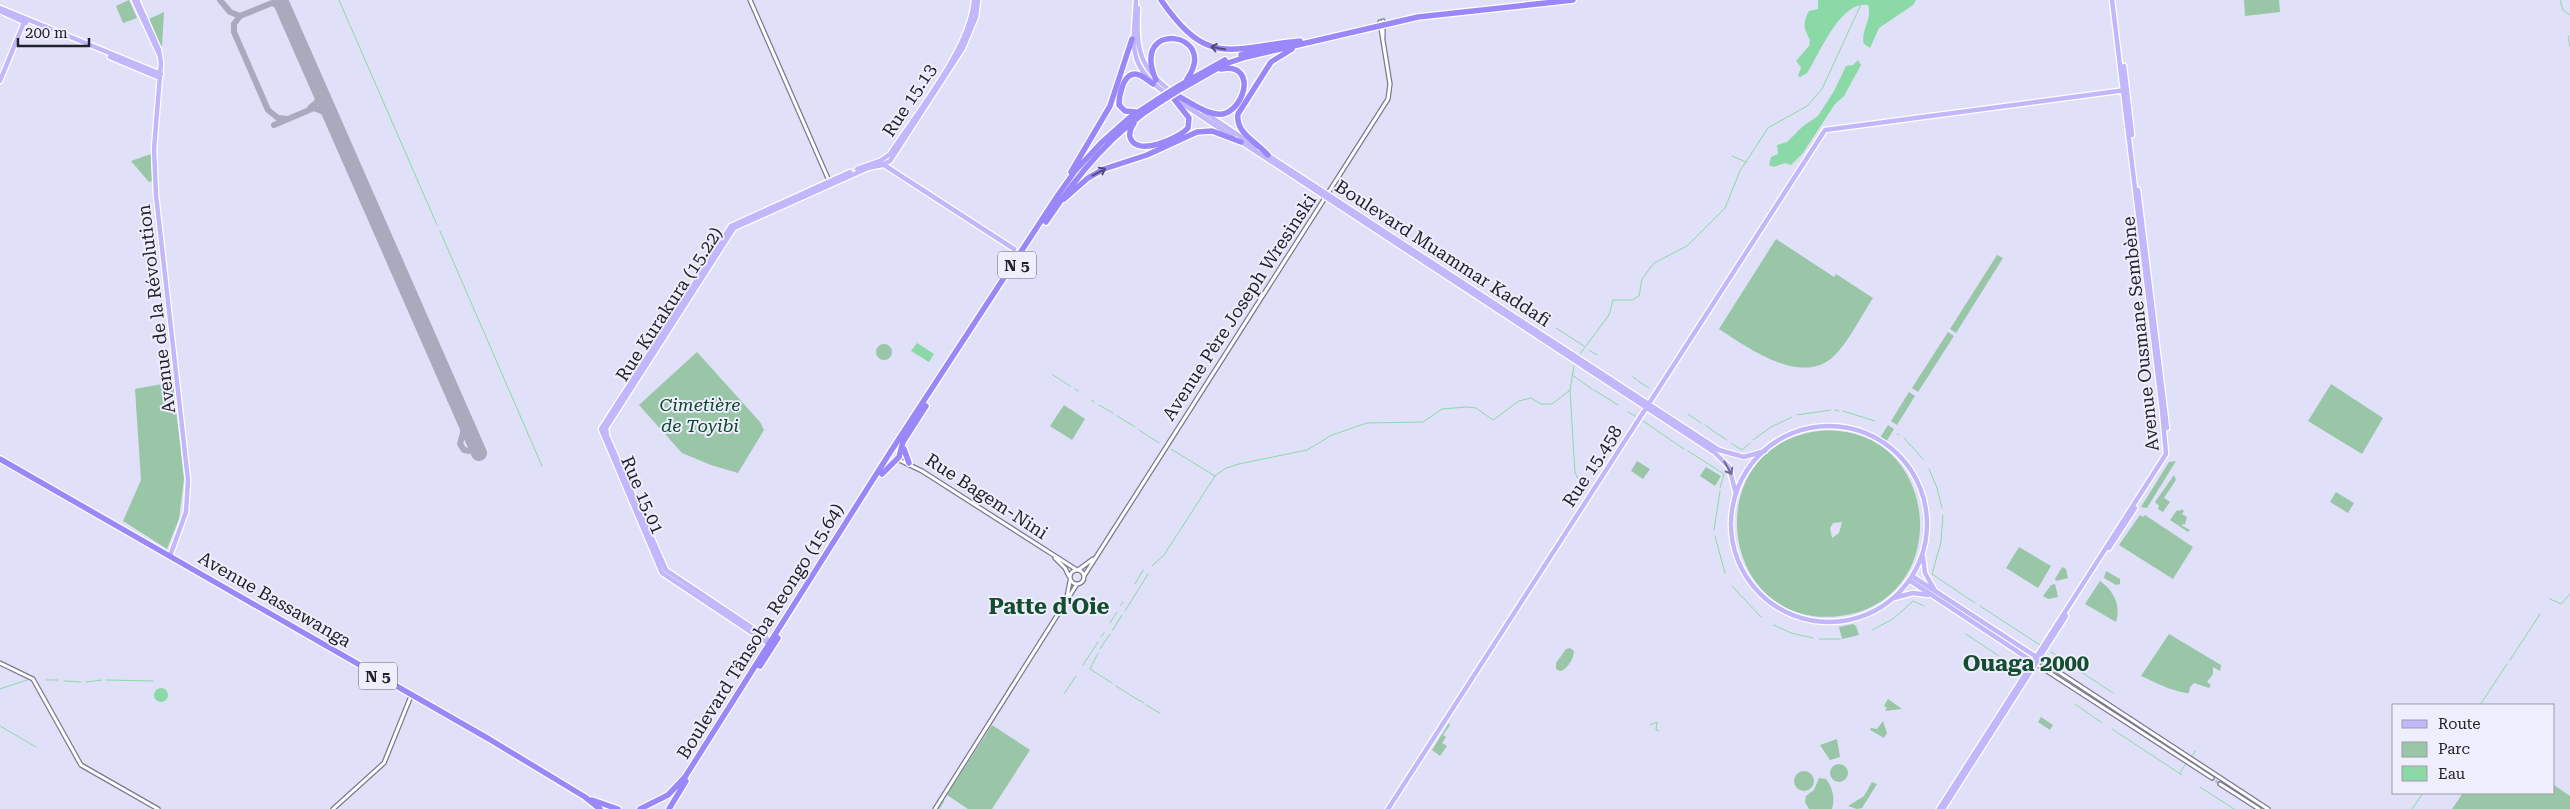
<svg xmlns="http://www.w3.org/2000/svg" width="2570" height="809" viewBox="0 0 2570 809" font-family="'Roboto Serif',serif">
  <style>
    .green { fill: #98c6a7; fill-rule: evenodd }
    .water { fill: #8ad9a7 }
    .lines { fill: none; stroke-linecap: round; stroke-linejoin: round }
    .stream { stroke: #8ad9a7; stroke-width: 1 }
    .taxiway { stroke: #aaaabe; stroke-width: 6 }
    .runway { stroke: #aaaabe; stroke-width: 16 }
    .minor-tunnel { stroke: #bbbad0; stroke-width: 3; stroke-dasharray: 3 1.5; stroke-linecap: butt }
    .minor-casing { stroke: #7c7a90; stroke-width: 5.5 }
    .major-casing { stroke: #fff; stroke-width: 7 }
    .highway-casing { stroke: #fff; stroke-width: 8 }
    .minor { stroke: #fff; stroke-width: 3 }
    .major { stroke: #c2b7fb; stroke-width: 4.5 }
    .highway { stroke: #9a87f9; stroke-width: 5.5 }
    .highway-bridge-casing { stroke: #fff; stroke-width: 8; stroke-linecap: butt }
    .highway-bridge { stroke: #9a87f9; stroke-width: 5.5 }
    .oneway { stroke: #534a7d }
    .oneway2 { stroke: #726c93 }
    .labels { text-anchor: middle; dominant-baseline: central; stroke-width: 4; stroke-linejoin: round; paint-order: stroke }
    .shield { fill: #efeefd; stroke: #605f6a; stroke-width: 1 }
    .shield-label { font-size: 16px; font-weight: bold; fill: #23222b }
    .street-label { font-size: 18px; fill: #23222b; stroke: #efeefd }
    .park-label { font-size: 18px; font-style: italic; fill: #0a4929; stroke: #efeefd }
    .district-label { font-size: 22px; font-weight: bold; fill: #144e2f; stroke: #efeefd }
  </style>
  <rect width="100%" height="100%" fill="#e1e0f9"/>
  <!-- green -->
  <path class="green" d="M129 0 137 18 123 23 116 6Z
    M2244 0H2279L2280 12 2245 16Z
    M164 12 162 46H160L149 19Z
    M151 154 152 181 149 182 131 161Z
    M1776 239 1834 277 1836 274 1873 298C1861 316 1850 340 1834 356 1802 387 1748 348 1719 329Z
    M1997 255 2003 258 1956 333 1950 329Z
    M1948 332 1954 336 1918 392 1912 388Z
    M876 352a8 8 0 1 1 16 0a8 8 0 1 1-16 0Z
    M697 352 760 422 764 430 738 473 711 465 682 453 639 405Z
    M173 382 184 479 179 519 167 549 123 521 141 480 135 389Z
    M2331 384 2383 418 2362 454 2308 421Z
    M1909 392 1915 396 1897 425 1891 421Z
    M1064 405 1085 419 1072 440 1050 426Z
    M1888 425 1894 429 1886 442 1880 438Z
    M1819 431C1941 421 1958 601 1840 616 1718 631 1696 446 1819 431ZM1842 522 1839 533 1832 538 1830 528 1833 523Z
    M1637 461 1650 469 1643 479 1631 471Z
    M2176 461 2147 508 2141 507 2169 462Z
    M1706 467 1721 476 1715 486 1700 476Z
    M2174 475 2176 480 2164 498 2170 502 2163 512 2158 509 2159 506 2155 502Z
    M2336 492 2354 503 2348 513 2330 502Z
    M2181 509 2184 511 2182 514 2187 517 2185 524 2181 525 2190 530 2188 532 2170 520 2177 510 2180 511Z
    M2140 515 2143 517 2145 515 2193 547 2173 579 2119 545Z
    M2019 547 2051 566 2038 588 2006 568Z
    M2062 567 2066 569 2068 578 2056 581 2055 579Z
    M2106 571 2120 579V584L2116 585 2104 578Z
    M2100 581C2114 591 2121 605 2116 622L2085 604Z
    M2055 584 2058 597 2048 599 2043 596 2051 585Z
    M1853 624 1856 626 1859 635 1842 639 1839 627Z
    M2169 634 2221 665 2220 671 2213 667V674L2207 682 2211 685 2209 688 2194 683 2190 687 2189 693H2186C2169 690 2157 683 2141 676Z
    M1570 648 1574 651C1574 658 1567 670 1560 671L1556 669V663L1566 649Z
    M1888 699 1902 709 1885 711 1887 708 1884 706Z
    M2041 717 2053 725 2050 730 2038 722Z
    M1883 721 1887 733 1884 738 1870 730 1871 728 1877 729Z
    M1449 723 1450 725 1443 735 1446 737 1442 743 1447 746 1440 756 1432 750Z
    M992 725 1030 750 992 809H968L947 795Z
    M1837 739 1840 757 1830 760 1820 745Z
    M1830 773a9 9 0 1 1 18 0a9 9 0 1 1-18 0Z
    M1794 781a10 10 0 1 1 20 0a10 10 0 1 1-20 0Z
    M1819 778 1826 779C1833 788 1835 799 1832 809H1809L1805 802 1806 796 1814 790Z
    M1872 782 1877 784 1862 808 1857 809 1848 806 1864 796Z
    M2554 785 2570 796V809H2452L2463 793H2554Z"/>
  <!-- water -->
  <path class="water" d="M1818 0H1916L1913 5 1879 28 1870 48 1864 44C1860 31 1873 19 1868 5 1840 0 1819 55 1807 73L1800 77 1798 76 1801 67 1796 61 1809 46 1810 40C1804 29 1802 24 1809 11L1818 9Z
    M1858 60 1861 65 1844 96 1835 104 1803 153 1791 165 1785 163 1774 167 1769 165 1771 157 1778 154 1777 145 1787 142 1802 127 1818 116 1834 91 1846 66 1853 65Z
    M917 343 934 354 929 362 911 351Z
    M154 695a7 7 0 1 1 14 0a7 7 0 1 1-14 0Z"/>
  <g class="lines">
    <!-- stream -->
    <path class="stream" d="M339 0 437 225
      M2560 0 2563 10 2570 15
      M2570 36 2568 37 2570 47
      M1732 156 1746 162
      M440 231 542 466
      M1525 308 1535 315
      M1556 328 1584 346
      M1589 350 1597 355
      M1580 354 1609 315 1613 300H1632L1639 296 1642 279 1654 263 1687 246 1725 208 1740 171 1768 128 1807 106 1822 89 1863 0
      M1574 366 1570 390 1575 473 1586 492
      M1053 375 1070 386
      M1572 375 1592 389
      M1633 377 1637 380
      M1638 381 1649 388
      M1075 389 1078 391
      M1594 390 1618 405
      M1091 400 1094 402
      M1099 405 1113 413
      M1835 410 1839 411
      M1843 411 1875 421
      M1628 412 1637 417
      M1688 414 1701 423
      M1797 415 1831 410
      M1117 416 1135 427
      M1643 421 1684 449
      M1705 425 1712 430
      M1139 430 1159 443
      M1713 431 1727 440
      M1897 434 1899 435
      M1904 438 1923 459
      M1753 440 1771 427 1792 417
      M1731 443 1742 450 1750 443
      M1171 449 1215 476
      M1688 451 1724 474 1720 488
      M1929 469 1937 488 1942 508
      M1943 515 1941 542 1932 574 1975 603
      M1714 530 1720 491
      M1715 536 1725 573
      M1152 566 1164 555 1215 476 1226 468 1239 464 1307 450 1332 435 1367 423 1423 422 1442 409 1467 407 1476 408 1493 420 1519 401 1531 398 1541 404H1552L1570 390
      M1135 584 1143 570
      M1732 586 1761 617
      M2550 599 2561 604 2570 594
      M1120 606 1123 602
      M1980 606 2040 645
      M1125 611 1148 574
      M1110 623 1117 612
      M1774 625 1791 633 1813 638
      M1872 630 1893 619 1913 601 1924 606
      M1112 631 1122 615
      M1966 634 1999 656
      M1101 637 1104 633
      M1819 639H1840
      M1100 649 1110 634
      M2051 652 2113 693
      M1098 653 1090 669 1112 683
      M2510 660 2540 614
      M1083 665 1098 642
      M46 680H58
      M106 680 153 681
      M64 681 81 682
      M86 682 102 680
      M1116 686 1129 694
      M0 689 27 680
      M1064 694 1076 676
      M1130 695 1144 703
      M2075 704 2102 723
      M1146 705 1160 713
      M2480 705 2507 664
      M1650 725 1657 722 1656 730 1659 731
      M0 726 36 747
      M2112 729 2182 775
      M2193 755 2195 751
      M2180 773 2185 765
      M2200 787 2234 809
      M939 809 944 801
      M2412 809 2423 793"/>
    <!-- taxiway -->
    <path class="taxiway" d="M220 0 230 12 240 16 272 3 282 7 286 13
      M240 16 234 24V32L268 110 278 118 288 119
      M310 108 317 102 320 89
      M274 125 314 108 331 115
      M463 417 464 429 460 444 464 450 469 451 476 447C479 440 476 434 469 431"/>
    <!-- runway -->
    <path class="runway" d="M280 0 479 453"/>
    <!-- minor-tunnel -->
    <path class="minor-tunnel" d="M2212 778 2220 784"/>
    <!-- minor casing -->
    <g class="minor-casing">
      <path id="minor" d="M750 0 830 183
        M1383 21V37
        M897 459 922 471 1077 570
        M1055 558 1065 568 1069 576
        M1070 577a7 7 0 1 1 14 0a7 7 0 1 1-14 0Z
        M1078 570 1093 559
        M1084 576 1388 99 1390 84 1380 22
        M1067 597 1070 581
        M2039 659 2268 809
        M0 663 33 679 81 765 158 809
        M2036 664 2212 778
        M2220 784 2259 809
        M333 809 384 763 411 696
        M935 809 1077 584"/>
    </g>
    <!-- major casing -->
    <g class="major-casing">
      <path id="major" d="M134 0 160 56
        M137 0 159 50 161 63 154 149 156 195 188 480 186 512 170 556
        M1136 0C1134 46 1125 65 1168 95
        M0 8 161 74
        M1138 8C1136 48 1138 67 1172 92
        M0 11 26 23
        M110 57 160 78
        M2124 66 2132 135
        M0 81 25 20
        M1177 100 1233 137
        M1204 112 1256 147
        M1240 141 1714 452 1729 467 1736 494
        M1266 154 1719 450 1744 457 1765 451
        M881 163 1014 249
        M857 169 880 161 890 154C916 114 971 47 974 0
        M2138 190 2167 428
        M1731 524a98 98 0 1 1 196 0a98 98 0 1 1-196 0Z
        M2109 548 2135 508
        M1923 557 1925 573 1934 589
        M1912 576 2038 658
        M1909 580 2035 663
        M1894 598 1913 593 1928 595
        M769 644 766 637 666 570 607 436 606 428 734 228 868 168 882 165 890 161 963 48 976 17 978 0
        M769 644 662 573 601 429 731 226 850 172
        M1388 809 1825 130 2126 90
        M1939 809 2166 454 2162 410 2112 0
        M1943 809 2066 616"/>
    </g>
    <!-- highway casing -->
    <g class="highway-casing">
      <path id="highway" d="M1161 0C1208 68 1229 48 1300 41
        M1241 55 1278 45
        M1156 80C1129 18 1221 32 1187 79
        M1177 87 1225 60
        M1181 89 1225 64 1246 57 1418 17 1573 0
        M1178 96C1190 102 1204 113 1217 114 1242 118 1261 62 1221 69
        M1136 112 1125 111 1119 105C1119 96 1123 74 1135 74 1142 74 1148 81 1153 84
        M1134 123C1131 127 1129 131 1130 137 1136 158 1179 138 1188 128L1189 118 1174 99
        M1268 155C1257 142 1235 133 1238 114L1271 62 1292 49
        M1071 172 1110 106 1132 39
        M1064 199 1088 178 1104 169 1147 155 1197 132 1212 131 1241 142
        M1046 222C1078 174 1112 132 1162 101
        M904 449 909 463
        M0 459 489 739 585 797 600 809
        M882 474 899 457 903 442 926 406
        M760 666 778 638
        M592 800 618 809
        M640 809 668 795 685 777 891 451 1058 195 1075 171 1101 143 1129 118 1158 99
        M669 809 686 781"/>
    </g>
    <!-- minor -->
    <use href="#minor" class="minor"/>
    <!-- major -->
    <use href="#major" class="major"/>
    <!-- highway -->
    <use href="#highway" class="highway"/>
    <!-- highway-bridge casing -->
    <g class="highway-bridge-casing">
      <path id="highway-bridge" d="M1158 99 1177 87
        M1162 101 1181 89"/>
    </g>
    <!-- highway-bridge -->
    <use href="#highway-bridge" class="highway-bridge"/>
  </g>
  <!-- one-way arrows -->
  <defs><path id="oneway-shaft" d="M-6 0H5M1.5-3L5.5 0L1.5 3" fill="none" stroke-width="1.6" stroke-linecap="round" stroke-linejoin="round" transform="scale(1.25)"/></defs>
  <g class="oneway">
    <use href="#oneway-shaft" transform="translate(1218 48) rotate(-169)"/>
    <use href="#oneway-shaft" transform="translate(1099 172) rotate(-28)"/>
  </g>
  <use class="oneway2" href="#oneway-shaft" transform="translate(1728 468) rotate(60)"/>
  <g class="labels">
    <!-- shield labels -->
    <g class="shield">
      <rect x="998" y="251.5" width="38" height="27" rx="4"/>
      <rect x="359" y="662.5" width="38" height="27" rx="4"/>
    </g>
    <g class="shield-label">
      <text x="1017" y="265">N 5</text>
      <text x="378" y="676">N 5</text>
    </g>
    <!-- street labels -->
    <g class="street-label">
      <text transform="translate(909 100) rotate(-57)">Rue 15.13</text>
      <text transform="translate(1443 253) rotate(33)">Boulevard Muammar Kaddafi</text>
      <text transform="translate(669 304) rotate(-57)">Rue Kurakura (15.22)</text>
      <text transform="translate(1239 307) rotate(-57)">Avenue Père Joseph Wresinski</text>
      <text transform="translate(156 309) rotate(-97)">Avenue de la Révolution</text>
      <text transform="translate(2140 334) rotate(-96)">Avenue Ousmane Sembène</text>
      <text transform="translate(1592 466) rotate(-57)">Rue 15.458</text>
      <text transform="translate(643 495) rotate(67)">Rue 15.01</text>
      <text transform="translate(987 496) rotate(33)">Rue Bagem-Nini</text>
      <text transform="translate(275 599) rotate(30)">Avenue Bassawanga</text>
      <text transform="translate(760 631) rotate(-58)">Boulevard Tânsoba Reongo (15.64)</text>
    </g>
    <!-- park labels -->
    <g class="park-label">
      <text x="700" y="404">Cimetière<tspan x="700" dy="21">de Toyibi</tspan></text>
    </g>
    <!-- district labels -->
    <g class="district-label">
      <text x="1049" y="606">Patte d'Oie</text>
      <text x="2026" y="663">Ouaga 2000</text>
    </g>
  </g>
  <!-- legend -->
  <rect x="2392" y="704" width="162" height="90" fill="#efeefd" stroke="#9d9ca9"/>
  <rect x="2402" y="720" width="25" height="8" fill="#c2b7fb" stroke="#9d9ca9"/>
  <text x="2438" y="729" font-size="15" fill="#23222b">Route</text>
  <rect x="2402" y="742" width="25" height="15" fill="#98c6a7" stroke="#9d9ca9"/>
  <text x="2438" y="754" font-size="15" fill="#23222b">Parc</text>
  <rect x="2402" y="766" width="25" height="15" fill="#8ad9a7" stroke="#9d9ca9"/>
  <text x="2438" y="779" font-size="15" fill="#23222b">Eau</text>
  <!-- scale -->
  <path d="M18 38v8h71v-8" fill="none" stroke="#23222b" stroke-width="2.5"/>
  <text x="25" y="38" font-size="15" fill="#23222b" stroke="#efeefd" stroke-width="4" paint-order="stroke">200 m</text>
</svg>
